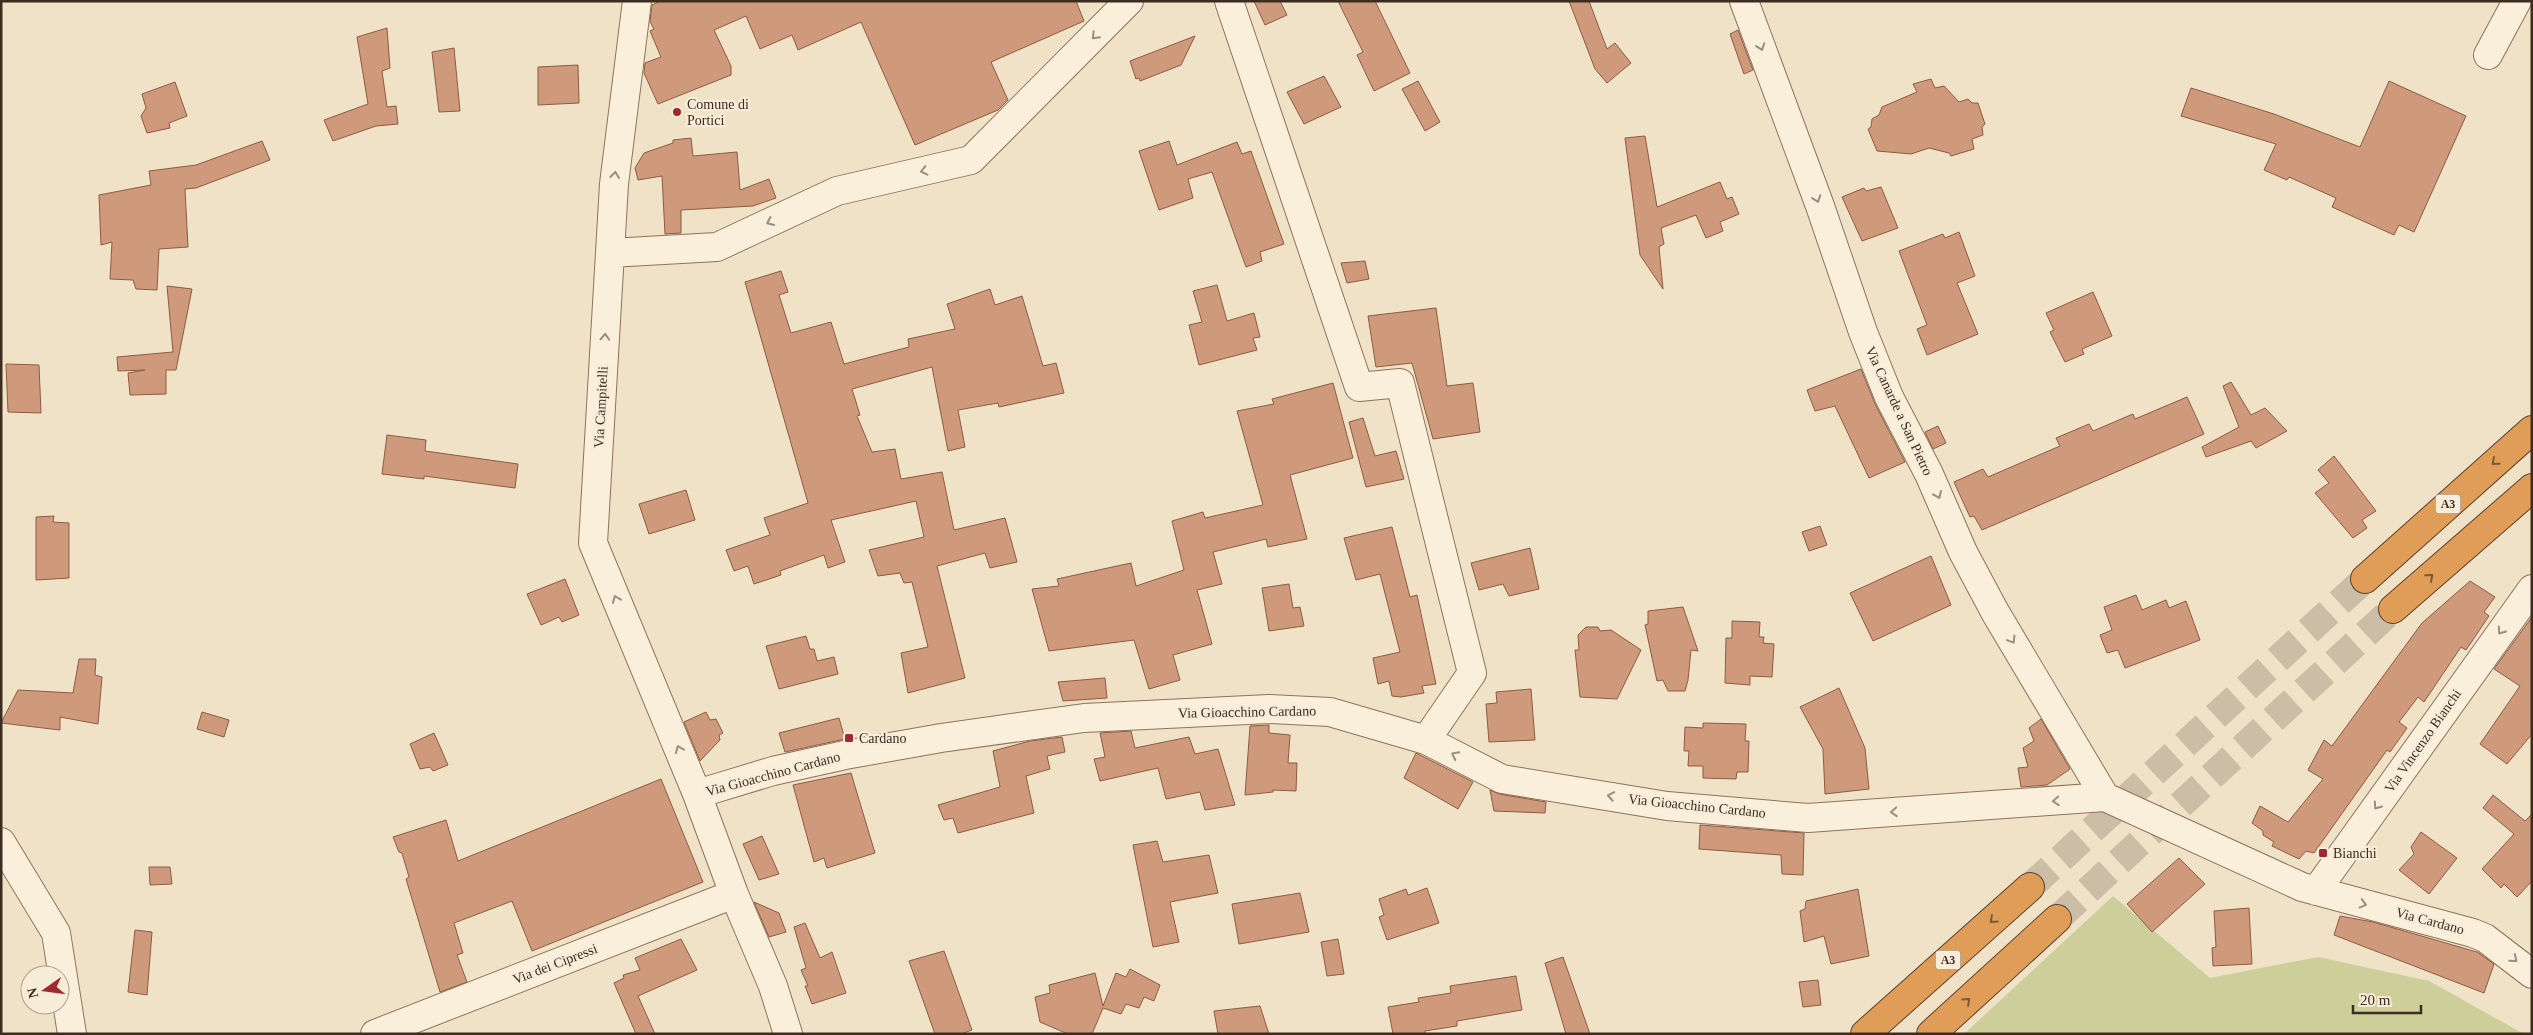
<svg xmlns="http://www.w3.org/2000/svg" width="2533" height="1035" viewBox="0 0 2533 1035" font-family="'Times New Roman',serif">
  <style>
    .green { fill: #cccf9a }
    .building { fill: #cf9a7c; stroke: #8d5b41 }
    .lines { fill: none; stroke-linecap: round; stroke-linejoin: round }
    .highway-tunnel { stroke: #ccbea6; stroke-width: 28; stroke-dasharray: 28 14; stroke-linecap: butt }
    .minor-casing { stroke: #8d735c; stroke-width: 30 }
    .highway-casing { stroke: #5b4130; stroke-width: 30 }
    .minor { stroke: #faefdb; stroke-width: 28 }
    .highway { stroke: #e09d57; stroke-width: 28 }
    .oneway { stroke: #9c8e7e }
    .oneway2 { stroke: #7e5936 }
    .poi-dot { fill: #9e2930; stroke: #f7ecd7; stroke-width: 2 }
    .labels { text-anchor: middle; dominant-baseline: central; stroke-width: 4.5; stroke-linejoin: round; paint-order: stroke }
    .shield { fill: #f7ecd7; stroke: #756657; stroke-width: 1 }
    .shield-label { font-size: 12px; font-weight: bold; fill: #3d2c20 }
    .poi-label { font-size: 14px; fill: #3d2c20; stroke: #f7ecd7; text-anchor: start }
    .street-label { font-size: 14px; fill: #3d2c20; stroke: #f7ecd7 }
  </style>
  <rect width="100%" height="100%" fill="#f0e2c7"/>
  <!-- green -->
  <path class="green" d="M2113 896 2210 978 2318 957 2429 981 2524 1034H1964Z"/>
  <!-- building -->
  <path class="building" d="M660 1H1076L1084 21 991 62 1008 100 998 110 915 145 861 22 798 50 792 35 760 49 746 16 714 30 731 66V75L658 104 644 73 645 63 661 57 650 31 654 29 650 22 652 5Z
    M1254 1H1280L1287 15 1265 25Z
    M1338 1H1375L1410 73 1374 91 1357 55 1363 52Z
    M1569 1H1589L1607 49 1615 43 1631 63 1607 83 1595 69Z
    M387 28 390 68 382 71 387 107 396 106 398 124 376 126 333 141 324 120 368 104 357 37Z
    M1738 30 1753 70 1744 74 1730 34Z
    M1195 36 1181 65 1140 81 1139 78 1136 79 1130 61Z
    M454 48 460 111 439 112 432 52Z
    M578 65 579 103 538 105V67Z
    M1324 76 1341 107 1304 124 1287 92Z
    M1931 79 1935 88 1944 86 1959 102 1968 99 1972 103H1978L1985 124 1982 127 1983 135 1972 139 1974 149 1951 156 1949 153 1929 148 1911 154 1877 151 1868 129 1871 127 1872 119 1879 115 1882 107 1917 92 1913 84Z
    M1418 81 1440 122 1425 131 1402 89Z
    M2389 81 2466 116 2414 232 2399 225 2394 235 2332 207 2336 198 2289 177 2287 180 2264 170 2276 144 2181 116 2191 88 2274 114 2360 147Z
    M175 82 187 116 169 123 170 128 147 133 141 116 146 108 142 94Z
    M1645 136 1657 207 1720 182 1727 199 1732 197 1739 214 1720 222 1723 231 1706 238 1696 215 1661 228 1664 244 1659 247 1663 289 1640 255 1625 138Z
    M691 138 693 156 737 152 740 190 769 179 776 198 753 206 681 210V233L665 234 662 176 638 180 635 168 644 153 673 143V140Z
    M262 141 270 160 196 188 185 189 188 247 159 249 157 290 136 289 133 280 110 279 112 242 101 245 99 195 151 185 149 171 196 165Z
    M1169 141 1177 165 1237 142 1242 154 1251 151 1284 244 1260 252 1262 261 1246 267 1212 172 1188 179 1193 198 1159 210 1139 151Z
    M1881 187 1898 228 1862 241 1842 197 1864 188 1866 191Z
    M1959 232 1975 276 1957 283 1978 334 1927 355 1917 329 1927 325 1899 251 1943 234 1945 238Z
    M1365 261 1369 279 1347 283 1341 263Z
    M781 271 788 292 779 295 791 333 831 322 844 364 909 347 908 339 955 329 947 304 990 289 995 305 1022 296 1043 366 1056 363 1064 393 999 407 998 403 958 410 965 447 948 451 932 367 852 389 860 415 857 416 872 452 895 449 901 479 942 472 954 530 1005 518 1017 562 990 568 985 553 937 566 965 678 908 693 901 653 928 647 912 582 904 583 900 573 878 576 869 550 924 537 916 501 831 520 845 562 828 568 824 555 780 571 781 575 754 584 748 566 734 571 726 550 770 535 764 518 808 503 745 282Z
    M1217 285 1227 321 1254 313 1260 337 1253 338 1257 350 1199 365 1189 325 1202 322 1193 291Z
    M167 286 192 289 176 370H166V394L130 395 128 373 145 370 118 371 117 357 173 352Z
    M2093 292 2112 336 2082 349 2084 354 2065 362 2050 332 2054 330 2046 313Z
    M1436 308 1447 386 1473 383 1480 432 1433 439 1412 363 1376 367 1368 316Z
    M6 364 39 365 41 413 8 412Z
    M1861 369 1875 404 1905 462 1869 478 1835 406 1815 411 1807 390Z
    M2231 382 2251 415 2265 408 2287 431 2256 448 2251 441 2206 457 2202 447 2239 427 2223 386Z
    M1333 383 1353 458 1290 475 1307 539 1268 547 1266 539 1213 552 1222 584 1197 590 1212 644 1173 655 1180 680 1149 689 1134 640 1049 651 1032 589 1059 586 1057 579 1131 563 1136 586 1184 570 1172 521 1203 512 1205 518 1263 505 1237 411 1274 404 1272 399Z
    M2187 397 2204 434 1982 530 1974 516 1970 517 1954 482 1983 469 1988 477 2060 446 2056 438 2089 424 2093 431 2133 414 2135 419Z
    M1363 418 1375 456 1396 451 1404 479 1366 487 1349 422Z
    M1938 426 1946 443 1933 449 1925 432Z
    M387 435 426 440 425 451 518 464 515 488 424 476V479L382 474Z
    M2334 456 2376 511 2362 520 2367 528 2353 538 2315 493 2329 483 2318 470Z
    M686 490 695 520 649 534 639 504Z
    M54 516 53 522 69 523V578L36 580V517Z
    M1820 526 1827 545 1809 551 1802 532Z
    M1392 527 1410 597 1417 595 1436 684 1422 686 1424 693 1401 697 1392 696 1389 681 1378 684 1373 658 1400 652 1380 574 1356 580 1344 538Z
    M1530 548 1539 589 1509 596 1503 584 1479 590 1471 563Z
    M1931 556 1951 605 1873 641 1850 593Z
    M565 579 579 615 562 622 559 617 541 625 527 594Z
    M2470 581 2495 597 2484 612 2489 616 2466 650 2461 647 2424 702 2418 697 2399 722 2407 728 2390 752 2387 750 2314 853 2306 851 2299 859 2272 846 2274 842 2263 835V831L2252 823 2260 806 2288 822 2323 779 2308 770 2324 740 2332 746 2422 623Z
    M1289 584 1293 608 1300 607 1304 626 1269 631 1262 588Z
    M2136 595 2142 610 2166 600 2169 608 2186 601 2200 640 2125 668 2118 650 2107 653 2100 635 2112 630 2104 607Z
    M1683 607 1698 651 1691 650 1688 680 1685 691H1668L1663 680 1657 681 1645 625 1648 624V611Z
    M2532 617V734L2507 764 2480 744 2520 686 2494 669Z
    M1732 621 1760 622 1759 637H1764L1763 643 1774 644 1772 677 1750 676V685L1725 683 1726 638H1732Z
    M1586 627H1598L1600 631 1611 630 1641 650 1617 699 1580 697 1575 650H1579L1578 635Z
    M806 636 810 649H814L817 661 834 657 838 674 779 689 766 646Z
    M79 659H96L95 675 102 677 98 724 60 717V730L1 723 18 690 73 693Z
    M1105 678 1107 698 1063 701 1058 682Z
    M1839 688 1865 748 1869 789 1825 794 1823 749 1800 707Z
    M1531 689 1535 740 1489 742 1486 704 1497 703 1496 692Z
    M202 712 229 720 224 737 197 729Z
    M706 712 710 720 716 719 723 733 719 735 720 740 700 761 684 722Z
    M839 718 845 739 785 752 779 733Z
    M2041 719 2070 769 2047 785 2021 787 2018 768 2028 767 2023 748 2034 741 2029 728Z
    M1703 723 1746 724 1745 741H1749L1748 772H1737L1736 779 1703 778V766H1688L1689 751H1684L1685 727 1703 728Z
    M1269 725V733L1290 735 1288 763H1297L1296 791 1273 790V792L1245 795 1250 726Z
    M1131 731 1135 748 1189 737 1195 754 1218 749 1235 805 1205 810 1200 792 1166 799 1158 768 1100 781 1094 759 1105 757 1100 733Z
    M434 733 448 765 433 771 430 767 420 769 410 744Z
    M1062 737 1065 752 1047 756 1050 769 1026 776 1034 813 958 833 953 818 944 820 938 805 1000 787 993 751 1030 741Z
    M1416 753 1473 782 1458 809 1404 778Z
    M851 773 875 853 827 868 824 858 814 862 793 785Z
    M661 779 703 882 532 951 512 901 454 923 463 953 457 955 467 982 440 992 406 879 409 877 402 853 399 852 393 837 446 820 458 861Z
    M1490 790 1499 794 1546 802 1545 813 1494 811Z
    M2493 795 2525 821 2532 814V881L2517 897 2504 884 2501 888 2482 869 2514 834 2483 808Z
    M1700 825 1804 833 1803 875 1782 874 1781 855 1699 849Z
    M2421 832 2457 858 2429 894 2399 870 2414 854 2411 847Z
    M762 836 779 874 759 880 743 844Z
    M1157 841 1163 862 1209 855 1218 893 1170 902 1179 942 1153 947 1133 845Z
    M2179 858 2205 884 2152 932 2127 904Z
    M149 867H170L172 884 150 885Z
    M1427 888 1439 923 1387 940 1379 917 1384 915 1379 899 1406 889 1408 895Z
    M1858 889 1869 956 1831 964 1824 936 1804 942 1800 911 1805 909 1806 901Z
    M1300 893 1309 932 1239 944 1232 904Z
    M754 902 779 913 786 932 769 937Z
    M2249 908 2252 964 2213 966 2212 948 2216 947 2214 911Z
    M2340 916 2373 922 2477 952 2494 964 2484 993 2334 935Z
    M805 923 820 958 832 952 846 993 812 1004 805 986H808L801 970 806 968 794 927Z
    M135 930 152 932 147 995 128 992Z
    M681 939 697 970 638 996 655 1034H636L614 983 624 978 623 975 640 970 635 958Z
    M1338 939 1344 974 1327 976 1321 942Z
    M944 951 972 1030 961 1034H935L909 961Z
    M1563 957 1590 1034H1566L1545 963Z
    M1130 969 1160 985 1154 1001 1144 997 1139 1008 1126 1004 1121 1014 1103 1008 1092 1034H1068L1040 1022 1035 997 1050 993 1049 985 1095 973 1103 1006 1116 973 1126 977Z
    M1516 976 1522 1010 1457 1021V1026L1425 1031V1034H1393L1388 1007 1419 1002 1418 998 1451 993 1450 986Z
    M1818 980 1821 1005 1803 1007 1799 982Z
    M1260 1006 1269 1034H1218L1214 1011Z"/>
  <g class="lines">
    <!-- highway-tunnel -->
    <path class="highway-tunnel" d="M2030 887 2365 579
      M2057 919 2393 609"/>
    <!-- minor casing -->
    <g class="minor-casing">
      <path id="minor" d="M637 1 614 184 593 543 697 794 734 894 773 986 788 1034
        M1229 1 1359 387 1400 383 1472 673 1426 740
        M1744 1 1820 206 1863 332 1889 397 1929 474 1963 552 1995 612 2105 797
        M2488 55 2517 1
        M610 253 717 247 837 191 971 160 1129 1
        M697 794 773 771 845 755 941 738 1084 718 1269 709 1330 712 1426 740 1502 779 1667 806 1808 818 2105 797 2302 887 2473 933 2485 938 2532 974
        M1 842 56 933 72 1034
        M2316 891 2532 589
        M375 1034 734 894"/>
    </g>
    <!-- highway casing -->
    <g class="highway-casing">
      <path id="highway" d="M2365 579 2532 430
        M2393 609 2532 488
        M1865 1034 2030 887
        M1931 1034 2057 919"/>
    </g>
    <!-- minor -->
    <use href="#minor" class="minor"/>
    <!-- highway -->
    <use href="#highway" class="highway"/>
  </g>
  <!-- one-way arrows -->
  <defs><path id="oneway-chevron" d="M-2-3.5L2.5 0L-2 3.5" fill="none" stroke-width="1.6" stroke-linecap="round" stroke-linejoin="round" transform="scale(1.25)"/></defs>
  <g class="oneway">
    <use href="#oneway-chevron" transform="translate(1095 36) rotate(135)"/>
    <use href="#oneway-chevron" transform="translate(1761 47) rotate(70)"/>
    <use href="#oneway-chevron" transform="translate(924 171) rotate(167)"/>
    <use href="#oneway-chevron" transform="translate(615 175) rotate(-83)"/>
    <use href="#oneway-chevron" transform="translate(1817 199) rotate(70)"/>
    <use href="#oneway-chevron" transform="translate(770 222) rotate(155)"/>
    <use href="#oneway-chevron" transform="translate(605 337) rotate(-87)"/>
    <use href="#oneway-chevron" transform="translate(1938 495) rotate(67)"/>
    <use href="#oneway-chevron" transform="translate(616 599) rotate(-113)"/>
    <use href="#oneway-chevron" transform="translate(2501 631) rotate(125)"/>
    <use href="#oneway-chevron" transform="translate(2012 640) rotate(59)"/>
    <use href="#oneway-chevron" transform="translate(679 749) rotate(-113)"/>
    <use href="#oneway-chevron" transform="translate(1455 755) rotate(-153)"/>
    <use href="#oneway-chevron" transform="translate(1611 796) rotate(-170)"/>
    <use href="#oneway-chevron" transform="translate(2056 801) rotate(176)"/>
    <use href="#oneway-chevron" transform="translate(2377 806) rotate(125)"/>
    <use href="#oneway-chevron" transform="translate(1894 812) rotate(176)"/>
    <use href="#oneway-chevron" transform="translate(2363 904) rotate(15)"/>
    <use href="#oneway-chevron" transform="translate(2514 959) rotate(39)"/>
  </g>
  <g class="oneway2">
    <use href="#oneway-chevron" transform="translate(2495 462) rotate(139)"/>
    <use href="#oneway-chevron" transform="translate(2430 577) rotate(-41)"/>
    <use href="#oneway-chevron" transform="translate(1993 920) rotate(138)"/>
    <use href="#oneway-chevron" transform="translate(1967 1001) rotate(-42)"/>
  </g>
  <!-- markers -->
  <g class="poi-dot">
    <circle cx="677" cy="112" r="5"/>
    <rect x="844" y="733" width="10" height="10" rx="2.5"/>
    <rect x="2318" y="848" width="10" height="10" rx="2.5"/>
  </g>
  <g class="labels">
    <!-- shield labels -->
    <g class="shield">
      <rect x="2435.5" y="494.5" width="25" height="19" rx="4"/>
      <rect x="1935.5" y="950.5" width="25" height="19" rx="4"/>
    </g>
    <g class="shield-label">
      <text x="2448" y="504">A3</text>
      <text x="1948" y="960">A3</text>
    </g>
    <!-- poi labels -->
    <g class="poi-label">
      <text x="687" y="104">Comune di<tspan x="687" dy="16">Portici</tspan></text>
      <text x="859" y="738">Cardano</text>
      <text x="2333" y="853">Bianchi</text>
    </g>
    <!-- street labels -->
    <g class="street-label">
      <text transform="translate(601 407) rotate(-87)">Via Campitelli</text>
      <text transform="translate(1899 411) rotate(65)">Via Canarde a San Pietro</text>
      <text transform="translate(1247 712) rotate(-1)">Via Gioacchino Cardano</text>
      <text transform="translate(2423 741) rotate(-55)">Via Vincenzo Bianchi</text>
      <text transform="translate(773 774) rotate(-15)">Via Gioacchino Cardano</text>
      <text transform="translate(1697 806) rotate(6)">Via Gioacchino Cardano</text>
      <text transform="translate(2430 921) rotate(15)">Via Cardano</text>
      <text transform="translate(555 964) rotate(-21)">Via dei Cipressi</text>
    </g>
  </g>
  <!-- border -->
  <rect width="2533" height="1035" fill="none" stroke="#3d2c20" stroke-width="5"/>
  <!-- north arrow -->
  <g transform="translate(45 990) rotate(256)"><circle r="24" fill="#f7ecd7" stroke="#ad9f8e"/>
  <path d="M0-4L9 19L0 12L-9 19Z" fill="#9e2930"/>
  <text y="-8" font-size="14" font-weight="bold" text-anchor="middle" fill="#3d2c20">N</text>
  </g>
  <!-- scale -->
  <path d="M2353 1005v8h68v-8" fill="none" stroke="#3d2c20" stroke-width="2.5"/>
  <text x="2360" y="1005" font-size="15" fill="#3d2c20" stroke="#f7ecd7" stroke-width="4" paint-order="stroke">20 m</text>
</svg>
